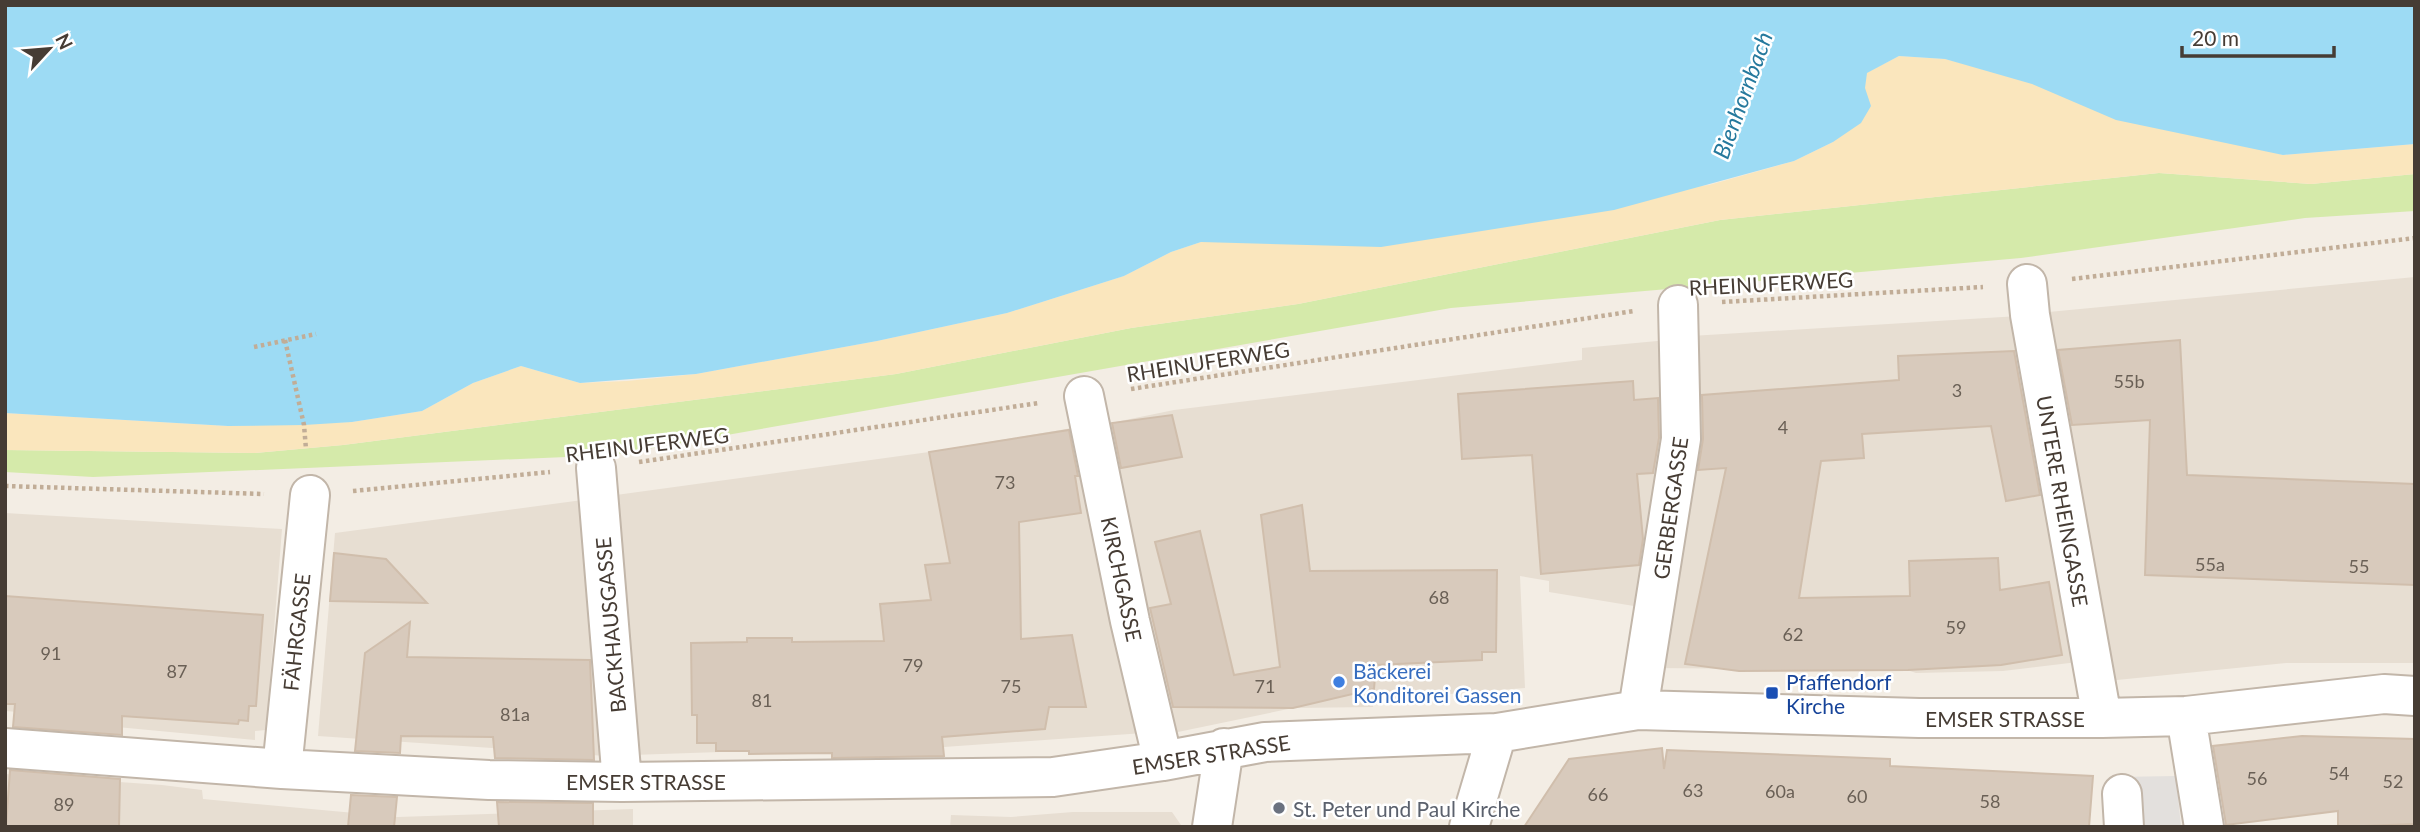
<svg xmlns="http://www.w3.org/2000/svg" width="2420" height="832" viewBox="0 0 2420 832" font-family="Lato,sans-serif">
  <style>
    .residential { fill: #e7ded2 }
    .green { fill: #d5eaaa }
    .sand { fill: #fae6bd }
    .parking { fill: #e3e0dd }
    .water { fill: #9ddbf4 }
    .building { fill: #d8cabc; stroke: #d0beac; stroke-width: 2 }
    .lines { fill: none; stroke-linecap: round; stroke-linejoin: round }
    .minor-casing { stroke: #c2b6a9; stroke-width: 42 }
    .path { stroke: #c1ad97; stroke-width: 4.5; stroke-dasharray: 3.5 3.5; stroke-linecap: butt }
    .minor { stroke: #fff; stroke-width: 38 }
    .shop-dot { fill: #3f7fe0; stroke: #fff; stroke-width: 2.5 }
    .transit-dot { fill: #1a4fb4; stroke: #fff; stroke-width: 2.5 }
    .worship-dot { fill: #6b7280; stroke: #fff; stroke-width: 2.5 }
    .labels { text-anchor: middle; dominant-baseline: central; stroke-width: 5; stroke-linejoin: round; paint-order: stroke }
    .number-label { font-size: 18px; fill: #6a6056 }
    .street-label { font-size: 21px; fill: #463c34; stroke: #fff }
    .shop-label { font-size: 21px; fill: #366cbe; stroke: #fff; text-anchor: start }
    .transit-label { font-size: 21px; fill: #164399; stroke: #fff; text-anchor: start }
    .worship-label { font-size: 21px; fill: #5b616d; stroke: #fff; text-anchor: start }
    .water-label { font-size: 23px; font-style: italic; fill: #25799d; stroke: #fff }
  </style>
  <rect width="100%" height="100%" fill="#f3ede4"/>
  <!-- residential -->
  <path class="residential" d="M2415 277V663H2286L2107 681 2038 313Z
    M2019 316 2078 662 2003 671 1916 673 1907 670 1651 668 1691 336Z
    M1668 340 1671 420 1646 608 1549 592V581L1520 576 1525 688 1374 700 1373 707 1293 708 1173 733 1101 425 1174 410 1582 360V348Z
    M1078 427 1144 733 944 747V759L832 762V750L794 751 795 754H749V751L632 755 616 495 929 452Z
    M590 499 606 756 318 736 335 533Z
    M5 513 282 529 266 730 255 731V740L85 724 86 717 5 711Z
    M5 774 162 785 202 790 203 799 398 817 633 809V827H5Z
    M1073 812H1172L1181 825 950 827 951 815 1011 817Z"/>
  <!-- green -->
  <path class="green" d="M2159 173 2311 184 2415 174V211L2305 218 2021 258 1451 308 613 455 93 477 5 472V450L255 453 343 445 896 374 1131 328 1298 304 1720 220Z"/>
  <!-- sand -->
  <path class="sand" d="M1899 56 1945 59 1985 69 2283 155 2415 144V174L2311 184 2159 173 1720 220 1298 304 1131 328 896 374 343 445 255 453 5 450V413L228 426 352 422 422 411 473 383 521 366 580 383 627 381 696 374 877 341 1007 313 1124 276 1171 252 1201 242H1236L1709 185 1794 161 1833 142 1865 88 1866 73Z"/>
  <!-- parking -->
  <path class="parking" d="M2176 776 2181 827H2117L2116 777Z"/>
  <!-- water -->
  <path class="water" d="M5 5H2415V144L2283 155 2116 120 2032 84 1945 59 1899 56 1867 73 1865 88 1871 106 1861 123 1833 142 1794 161 1614 210 1381 247 1201 242 1171 252 1124 276 1007 313 877 341 696 374 580 383 521 366 473 383 422 411 352 422 304 425 228 426 5 413Z"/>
  <!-- building -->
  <path class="building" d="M2180 340 2187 475 2415 484V585L2145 575 2150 420 2072 425 2058 350Z
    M2014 351 2040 495 2006 501 1991 426 1862 434 1864 458 1821 461 1799 598 1910 596 1909 561 1998 558 2000 590 2049 582 2062 655 2001 665 1908 670 1739 671 1685 664 1726 468 1698 470 1703 439 1702 395 1899 380 1898 356Z
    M1633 381 1634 400 1658 398 1659 438 1653 473 1637 474 1643 539 1639 565 1541 574 1532 455 1462 459 1458 394Z
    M1172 415 1182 457 1121 468 1112 423Z
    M1069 430 1078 476H1075L1081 513 1019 522 1021 639 1072 635 1086 707H1049L1045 729 942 737 944 756 832 758V753L749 754V751H716V743H697V715H692L691 643 747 642V638H792V642L884 641 880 604 931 600 925 565 950 563 929 452Z
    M1302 505 1310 571 1497 570 1496 652H1482V660L1376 665 1374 689 1293 708 1173 707 1150 608 1171 604 1155 542 1200 531 1234 675 1280 667 1261 515Z
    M334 553 386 559 427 603 330 601Z
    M5 596 263 615 256 706H249L248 721 239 720 238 724 122 716V735L13 727 15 704H5Z
    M410 622 407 657 590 660 594 760 495 758 493 737 401 736 400 753 355 751 365 653Z
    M2302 736 2415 739V824L2338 827V811L2226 825 2213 746Z
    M1662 748 1664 769 1667 750 1890 759V766L2093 776 2089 827H1524L1569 759Z
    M10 770 120 779 119 827H6Z
    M351 795 397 797 394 827H348Z
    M497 802 593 803V827H499Z"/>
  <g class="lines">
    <!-- minor casing -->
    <g class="minor-casing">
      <path id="minor" d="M2027 284 2030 315 2102 718
        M1084 396 1130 621 1163 761
        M596 468 622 782
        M1638 710 1681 439 1678 305
        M2186 716 2204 827
        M5 748 282 769 489 780 622 782 1053 777 1163 761 1265 742 1497 733 1638 710 1919 718H2102L2186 716 2384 694 2415 696
        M282 769 310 495
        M2122 794 2124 827
        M1212 827 1224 748
        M1469 827 1497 733"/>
    </g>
    <!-- path -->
    <path class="path" d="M2072 279 2415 238
      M1722 302 1983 287
      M285 340 304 425 306 449
      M254 347 316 334
      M1131 389 1634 311
      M639 462 1039 403
      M5 486 264 494
      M353 491 550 472"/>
    <!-- minor -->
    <use href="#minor" class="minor"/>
  </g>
  <!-- markers -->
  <circle class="shop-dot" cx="1339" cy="682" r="7"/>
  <rect class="transit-dot" x="1765" y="686" width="14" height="14" rx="3.5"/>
  <circle class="worship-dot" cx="1279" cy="808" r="7"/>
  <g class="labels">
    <!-- number labels -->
    <g class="number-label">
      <text x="2129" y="381">55b</text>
      <text x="1957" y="390">3</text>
      <text x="1783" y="427">4</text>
      <text x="1005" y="482">73</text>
      <text x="2210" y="564">55a</text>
      <text x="2359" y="566">55</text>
      <text x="1439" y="597">68</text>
      <text x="1956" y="627">59</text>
      <text x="1793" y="634">62</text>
      <text x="51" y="653">91</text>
      <text x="913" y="665">79</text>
      <text x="177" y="671">87</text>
      <text x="1011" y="686">75</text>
      <text x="1265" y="686">71</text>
      <text x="762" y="700">81</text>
      <text x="515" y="714">81a</text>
      <text x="2339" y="773">54</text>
      <text x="2257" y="778">56</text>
      <text x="2393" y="781">52</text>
      <text x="1693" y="790">63</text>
      <text x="1780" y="791">60a</text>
      <text x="1598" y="794">66</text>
      <text x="1857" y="796">60</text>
      <text x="1990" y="801">58</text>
      <text x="64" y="804">89</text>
    </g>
    <!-- street labels -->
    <g class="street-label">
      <text transform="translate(1771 283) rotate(-3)">RHEINUFERWEG</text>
      <text transform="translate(1208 361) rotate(-9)">RHEINUFERWEG</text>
      <text transform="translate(647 444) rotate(-7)">RHEINUFERWEG</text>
      <text transform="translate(2063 501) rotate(80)">UNTERE RHEINGASSE</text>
      <text transform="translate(1670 508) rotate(-82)">GERBERGASSE</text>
      <text transform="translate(1122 579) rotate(78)">KIRCHGASSE</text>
      <text transform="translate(610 625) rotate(-95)">BACKHAUSGASSE</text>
      <text transform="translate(296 632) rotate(-84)">FÄHRGASSE</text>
      <text x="2005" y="718">EMSER STRASSE</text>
      <text transform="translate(1211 754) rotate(-9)">EMSER STRASSE</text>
      <text x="646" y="781">EMSER STRASSE</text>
    </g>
    <!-- shop labels -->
    <g class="shop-label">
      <text x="1353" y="670">Bäckerei<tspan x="1353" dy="24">Konditorei Gassen</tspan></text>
    </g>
    <!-- transit labels -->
    <g class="transit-label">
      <text x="1786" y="681">Pfaffendorf<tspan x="1786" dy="24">Kirche</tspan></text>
    </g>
    <!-- worship labels -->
    <g class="worship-label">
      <text x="1293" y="808">St. Peter und Paul Kirche</text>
    </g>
    <!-- water labels -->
    <g class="water-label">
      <text transform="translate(1742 95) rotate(-70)">Bienhornbach</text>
    </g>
  </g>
  <!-- border -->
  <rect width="2420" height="832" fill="none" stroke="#463c34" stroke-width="14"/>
  <!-- north arrow -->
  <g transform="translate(49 49) rotate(64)" stroke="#ffffff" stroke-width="5" paint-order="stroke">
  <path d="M0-5L12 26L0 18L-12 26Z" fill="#463c34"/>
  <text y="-10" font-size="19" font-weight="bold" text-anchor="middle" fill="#463c34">N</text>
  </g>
  <!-- scale -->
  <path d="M2182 46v10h152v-10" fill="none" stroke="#463c34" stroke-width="3.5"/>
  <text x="2192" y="46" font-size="21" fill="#463c34" stroke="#ffffff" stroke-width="5" paint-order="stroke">20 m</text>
</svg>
